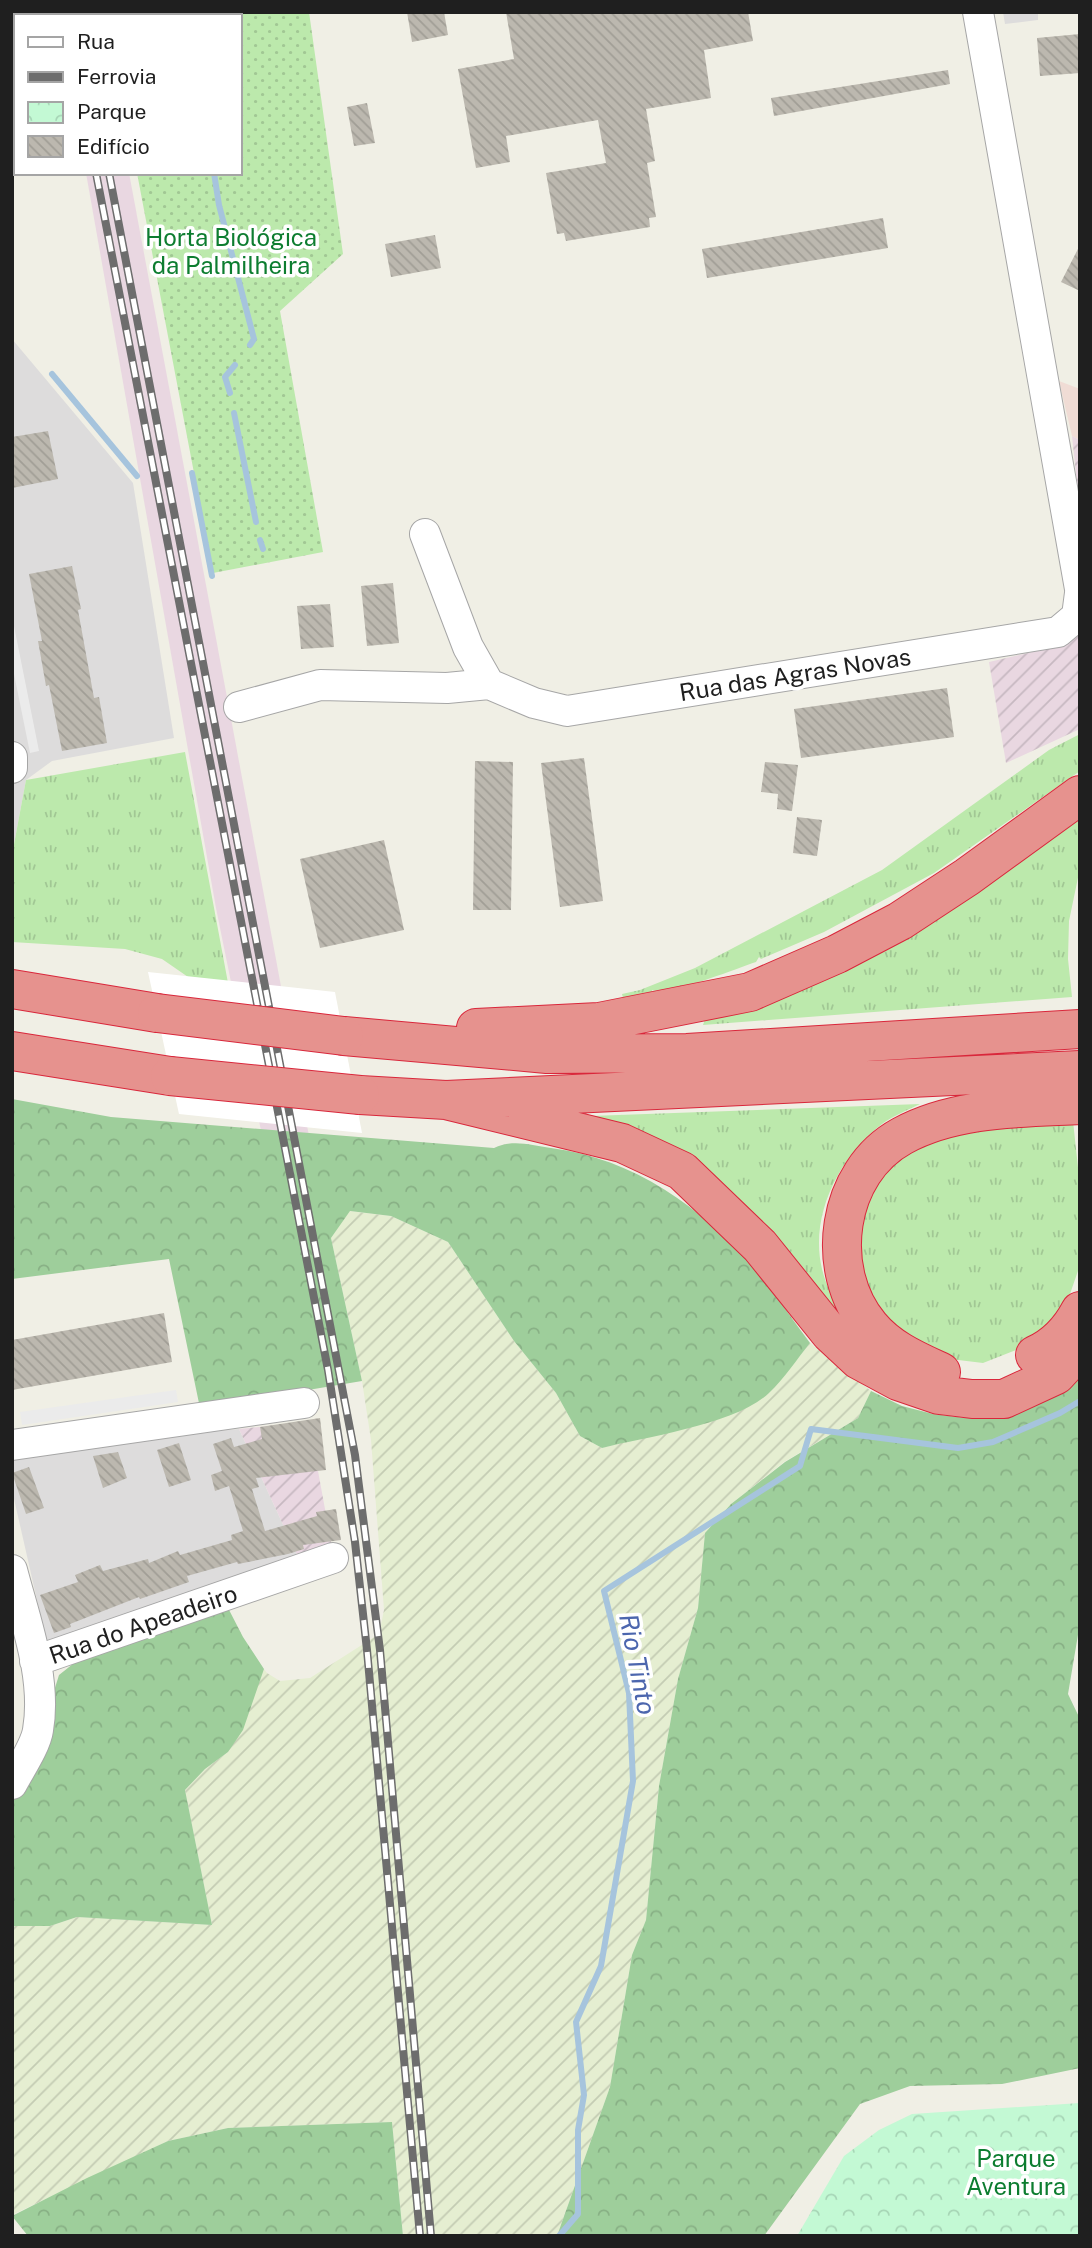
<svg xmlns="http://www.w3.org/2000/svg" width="1092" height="2248" viewBox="0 0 1092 2248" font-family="'Public Sans',sans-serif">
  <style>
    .residential { fill: #dddcdc }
    .commercial { fill: #f0dcd5 }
    .industrial { fill: url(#industrial-furrows) }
    .railway { fill: #e9d7e1 }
    .farmland { fill: url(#farmland-furrows) }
    .grass { fill: url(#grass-tufts) }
    .forest { fill: url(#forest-crowns) }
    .park { fill: url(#park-crowns) }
    .garden { fill: url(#garden-dots) }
    .parking { fill: #ebebeb }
    .pier { fill: #fff }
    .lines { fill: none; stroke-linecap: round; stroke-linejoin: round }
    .stream { stroke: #a6c4dd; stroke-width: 6 }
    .building { fill: url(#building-back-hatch) }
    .minor-casing { stroke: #a6a6a6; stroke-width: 32 }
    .highway-casing { stroke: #d9273b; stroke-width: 40 }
    .minor { stroke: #fff; stroke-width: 30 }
    .highway { stroke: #e6928e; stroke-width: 38 }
    .rail-casing { stroke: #6d6d6d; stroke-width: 8 }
    .rail { stroke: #fff; stroke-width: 5; stroke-dasharray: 16; stroke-linecap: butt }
    .highway-bridge-casing { stroke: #d9273b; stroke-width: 40; stroke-linecap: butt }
    .highway-bridge { stroke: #e6928e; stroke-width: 38 }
    .labels { text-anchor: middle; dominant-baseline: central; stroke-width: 7; stroke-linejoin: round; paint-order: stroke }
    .park-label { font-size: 24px; fill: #0d7d30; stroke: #fff }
    .street-label { font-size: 24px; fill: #1f1f1f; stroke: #fff }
    .water-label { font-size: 26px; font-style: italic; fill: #4c66ae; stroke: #fff }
  </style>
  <defs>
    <pattern id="industrial-furrows" width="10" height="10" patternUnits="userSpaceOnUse" patternTransform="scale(1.75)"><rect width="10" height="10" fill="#e9d7e1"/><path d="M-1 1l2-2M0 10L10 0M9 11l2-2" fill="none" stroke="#c7b8c1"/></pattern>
    <pattern id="farmland-furrows" width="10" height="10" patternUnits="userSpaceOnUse" patternTransform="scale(1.75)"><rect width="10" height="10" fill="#e5eed1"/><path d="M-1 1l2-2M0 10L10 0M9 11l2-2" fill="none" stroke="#c4ccb3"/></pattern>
    <pattern id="grass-tufts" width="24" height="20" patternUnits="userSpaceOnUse" patternTransform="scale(1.75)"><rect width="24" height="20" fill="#bce9ac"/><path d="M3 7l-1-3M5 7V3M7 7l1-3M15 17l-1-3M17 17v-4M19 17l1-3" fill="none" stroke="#a1c794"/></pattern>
    <pattern id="forest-crowns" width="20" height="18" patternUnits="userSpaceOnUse" patternTransform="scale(1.75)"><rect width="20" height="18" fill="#9ece9b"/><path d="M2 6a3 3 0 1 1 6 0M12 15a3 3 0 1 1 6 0" fill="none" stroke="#88b085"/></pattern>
    <pattern id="park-crowns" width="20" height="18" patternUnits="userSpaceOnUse" patternTransform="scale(1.75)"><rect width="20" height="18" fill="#c3f9d4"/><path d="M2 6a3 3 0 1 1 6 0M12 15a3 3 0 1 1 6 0" fill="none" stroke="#a7d5b6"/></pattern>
    <pattern id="garden-dots" width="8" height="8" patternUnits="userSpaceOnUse" patternTransform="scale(1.75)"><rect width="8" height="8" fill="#bce9ac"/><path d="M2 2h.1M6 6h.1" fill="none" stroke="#a1c794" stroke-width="1.8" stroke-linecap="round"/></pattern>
    <pattern id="building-back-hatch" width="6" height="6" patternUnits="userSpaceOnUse" patternTransform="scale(1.75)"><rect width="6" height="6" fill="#bcb8af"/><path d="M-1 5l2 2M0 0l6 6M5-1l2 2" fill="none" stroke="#a19e96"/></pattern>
  </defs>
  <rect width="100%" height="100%" fill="#f0efe5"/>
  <!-- residential -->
  <path class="residential" d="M1003 12H1038V20L1005 24Z
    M12 339 133 483 174 738 52 761 26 780 12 855Z
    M239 1429 297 1555 47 1644 12 1490V1456L141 1437Z"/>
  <!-- commercial -->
  <path class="commercial" d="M1059 381 1080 389V440L1072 436Z"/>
  <!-- industrial -->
  <path class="industrial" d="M1072 436 1080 440V512Z
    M1080 628V729L1006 763 989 662 1054 647Z
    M309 1422 332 1547 297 1555 239 1429Z"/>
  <!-- railway -->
  <path class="railway" d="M86 173H129L352 1366 310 1373 216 908Z"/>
  <!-- farmland -->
  <path class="farmland" d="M12 12H59V16H16V85L12 58Z
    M349 1211 391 1216 448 1242 514 1341 556 1393 580 1436 602 1448 651 1435 769 1393 810 1343 871 1391 858 1418 784 1462 731 1504 705 1533 698 1608 678 1679 659 1786 646 1920 632 1955 610 2087 557 2236H403L392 2122 228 2128 168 2141 12 2215V1926H50L77 1917 212 1925 185 1790 205 1769 228 1752 264 1669 267 1673 280 1681 310 1678 379 1634 384 1610 371 1440 362 1381 331 1238Z"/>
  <!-- grass -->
  <path class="grass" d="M1080 734V771L934 873 824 932 761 959 759 957 756 962C735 969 669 996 652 990V993L623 998 622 994 640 990 695 968 882 870 1049 750Z
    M185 752 228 983 191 979 162 959 125 949 12 942V855L26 780Z
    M1080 809V868L1069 921 1068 959 1072 997 703 1025 705 1019Z
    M920 1104C908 1110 893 1116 882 1124 840 1156 809 1215 822 1269 829 1299 851 1327 868 1353L591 1116Z
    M1073 1121 1080 1186V1265L1070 1294 1050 1326 1016 1350 983 1363 942 1358 901 1337 869 1306 856 1227 866 1190 893 1161 959 1128Z"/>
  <!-- forest -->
  <path class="forest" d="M12 1099 111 1117 494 1148C513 1139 530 1145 551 1148 635 1159 701 1207 756 1270 775 1293 792 1319 810 1343 797 1359 784 1379 769 1393 737 1424 646 1437 602 1448L580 1436 556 1393 514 1341 448 1242 391 1216 350 1211 331 1238 362 1381 200 1408 169 1259 12 1279Z
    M1080 1375V1623L1068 1694 1080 1719V2068L1002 2084 910 2086 860 2104 764 2236H557L610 2087 632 1955 646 1920 659 1786 678 1679 698 1608 705 1533 731 1504 785 1462 858 1418 871 1391 902 1406 933 1414 966 1418 999 1414Z
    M227 1606 243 1637 264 1669 243 1730 228 1752 205 1769 185 1790 212 1925 77 1917 50 1926H12V1797L44 1723 59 1675 93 1648Z
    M392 2122 403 2236H28L12 2216 87 2178 168 2141 228 2128Z"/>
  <!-- park -->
  <path class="park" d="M1080 2103V2236H797L844 2156 879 2130 912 2114Z"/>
  <!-- garden -->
  <path class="garden" d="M123 12H309L343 254 280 311 323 552 213 573 137 173H240V16H123Z"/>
  <!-- parking -->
  <path class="parking" d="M12 616 39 751 30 753 12 664Z
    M176 1390 178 1402 22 1425 20 1412Z"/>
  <!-- pier -->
  <path class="pier" d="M148 972 335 992 362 1133 179 1114Z"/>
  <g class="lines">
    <!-- stream -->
    <path class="stream" d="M214 173 219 205 254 339 250 345
      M52 374 137 476
      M230 393 225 377 235 365
      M234 413 256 522
      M192 473 212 576
      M260 540 263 549
      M559 2236 578 2214V2130L584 2095 576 2022 601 1966 633 1781 629 1693 604 1591 800 1466 811 1429 958 1448 993 1442 1060 1413 1080 1401"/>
  </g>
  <!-- building -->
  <path class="building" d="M407 12H444L448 35 412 42Z
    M506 12H748L753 41 704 50 711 98 646 109 655 161 647 163 656 217 649 218 650 227 566 241 564 233 557 234 546 173 606 163 598 120 506 136 510 162 476 168 458 69 514 59Z
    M1080 34V73L1040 76 1037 38Z
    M948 70 950 84 774 116 771 98Z
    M367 103 375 143 354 146 347 107Z
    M883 218 888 248 707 278 702 249Z
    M435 235 441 268 391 277 385 244Z
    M1080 245V291L1061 282Z
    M48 431 58 479 12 488V437Z
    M72 566 81 609 78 610 94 698 99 697 107 743 62 751 49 685 46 686 38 641H42L29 574Z
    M393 583 399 643 367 646 361 586Z
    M330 604 334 647 301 649 297 606Z
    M947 688 954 737 801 758 794 709Z
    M584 758 603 901 560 907 541 763Z
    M475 761 513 762 511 910H473Z
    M765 762 798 765 792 811 777 809 778 794 761 792Z
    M797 817 822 820 817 856 793 853Z
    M384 840 404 930 320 948 300 859Z
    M164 1313 172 1362 12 1390V1340Z
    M320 1418 326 1470 256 1478 259 1487 252 1489 265 1531 317 1516 316 1512 336 1509 341 1540 303 1545 304 1549 288 1554 238 1564 237 1562 187 1576 189 1582 140 1599 139 1597 70 1624 71 1627 54 1633 40 1595 78 1582 75 1575 100 1565 103 1571 148 1559 149 1563 178 1551 180 1555 232 1540 231 1535 243 1531 229 1486 215 1491 211 1475 222 1471 213 1444 231 1438 234 1447 262 1439 260 1427Z
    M179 1443 191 1480 169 1487 157 1450Z
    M118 1452 127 1478 103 1488 93 1456Z
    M29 1467 44 1508 26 1514 12 1473Z"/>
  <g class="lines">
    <!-- minor casing -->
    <g class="minor-casing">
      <path id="minor" d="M978 12 1080 589
        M425 534 468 647 489 684 534 703 567 711 1058 632 1077 616 1080 593
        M239 707 320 685 447 688 489 684
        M12 757V768
        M12 1445 304 1403
        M12 1570C25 1620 47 1678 38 1730 36 1745 20 1769 12 1784
        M35 1661 333 1558"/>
    </g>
    <!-- highway casing -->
    <g class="highway-casing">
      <path id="highway" d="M12 989 157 1013
        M476 1028 599 1022 750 992 837 954 900 921 967 877 1080 795
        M344 1036 547 1054 687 1053 1080 1029
        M12 1051 170 1076
        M360 1095 446 1100 1080 1070
        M446 1100 622 1143 682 1171 760 1246 830 1333 859 1360 898 1381 939 1395 972 1399H1004L1056 1375 1080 1349
        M1035 1355C1055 1346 1070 1330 1080 1311
        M941 1372C915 1360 889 1349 870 1326 823 1270 836 1172 902 1136 955 1107 1021 1108 1080 1105"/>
    </g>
    <!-- minor -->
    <use href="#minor" class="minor"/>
    <!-- highway -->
    <use href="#highway" class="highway"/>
    <!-- rail casing -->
    <g class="rail-casing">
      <path id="rail" d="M69 12 70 16
        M81 12 82 16
        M96 173 328 1370 355 1542 367 1650 420 2236
        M109 173 355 1455 380 1650 431 2236"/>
    </g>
    <!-- rail -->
    <use href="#rail" class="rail"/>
    <!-- highway-bridge casing -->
    <g class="highway-bridge-casing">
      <path id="highway-bridge" d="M157 1013 344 1036
        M170 1076 360 1095"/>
    </g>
    <!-- highway-bridge -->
    <use href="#highway-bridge" class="highway-bridge"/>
  </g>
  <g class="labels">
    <!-- park labels -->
    <g class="park-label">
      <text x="231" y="237">Horta Biológica<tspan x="231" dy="28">da Palmilheira</tspan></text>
      <text x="1016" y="2158">Parque<tspan x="1016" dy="28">Aventura</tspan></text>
    </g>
    <!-- street labels -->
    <g class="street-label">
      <text transform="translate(795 674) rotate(-9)">Rua das Agras Novas</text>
      <text transform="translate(143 1624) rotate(-19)">Rua do Apeadeiro</text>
    </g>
    <!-- water labels -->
    <g class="water-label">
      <text transform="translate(638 1664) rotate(79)">Rio Tinto</text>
    </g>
  </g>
  <!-- border -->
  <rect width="1092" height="2248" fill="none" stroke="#1f1f1f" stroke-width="28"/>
  <!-- legend -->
  <rect x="14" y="14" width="228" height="161" fill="#ffffff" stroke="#a5a5a5" stroke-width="2"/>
  <rect x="28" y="37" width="35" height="10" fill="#ffffff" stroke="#a5a5a5" stroke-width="2"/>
  <text x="77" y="49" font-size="21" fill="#1f1f1f">Rua</text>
  <rect x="28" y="72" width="35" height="10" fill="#6d6d6d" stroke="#a5a5a5" stroke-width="2"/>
  <text x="77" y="84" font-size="21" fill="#1f1f1f">Ferrovia</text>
  <rect x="28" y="102" width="35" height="21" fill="url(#park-crowns)" stroke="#a5a5a5" stroke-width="2"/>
  <text x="77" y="119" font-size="21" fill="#1f1f1f">Parque</text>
  <rect x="28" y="136" width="35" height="21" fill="url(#building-back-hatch)" stroke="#a5a5a5" stroke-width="2"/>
  <text x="77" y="154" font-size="21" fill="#1f1f1f">Edifício</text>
</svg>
